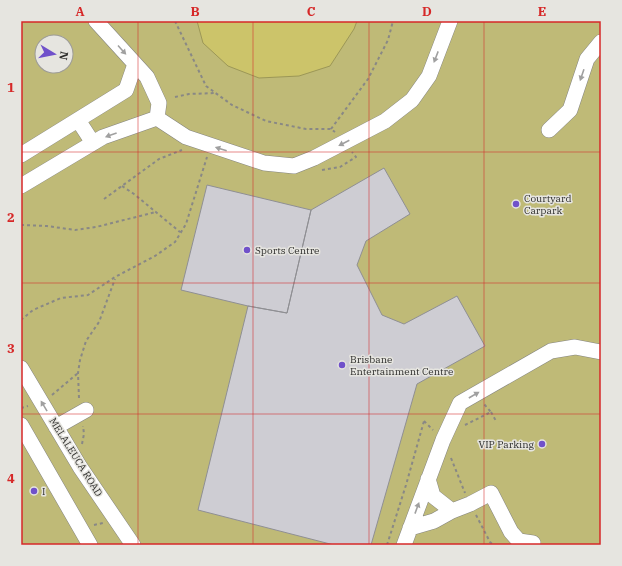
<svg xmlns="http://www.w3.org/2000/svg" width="622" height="566" viewBox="0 0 622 566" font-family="'IBM Plex Serif',serif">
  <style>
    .green { fill: #bfba77; fill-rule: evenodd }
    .water { fill: #ccc46a; stroke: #9c9757 }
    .building { fill: #cecdd3; stroke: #8f8f93 }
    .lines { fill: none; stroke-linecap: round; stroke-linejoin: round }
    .minor-casing { stroke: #858580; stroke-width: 16 }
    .path { stroke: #898885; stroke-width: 2; stroke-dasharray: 3 3; stroke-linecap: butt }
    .minor { stroke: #fff; stroke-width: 15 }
    .oneway { fill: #a0a0a0 }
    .grid { fill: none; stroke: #d62828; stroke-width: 1; stroke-opacity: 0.55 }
    .poi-dot { fill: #7051ca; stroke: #e6e5e0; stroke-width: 1.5 }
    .labels { text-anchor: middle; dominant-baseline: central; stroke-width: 3; stroke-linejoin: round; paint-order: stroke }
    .poi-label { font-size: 10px; fill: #2d2d2b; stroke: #e6e5e0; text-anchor: start }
    .street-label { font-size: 10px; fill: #2d2d2b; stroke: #e6e5e0 }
    .neatline { fill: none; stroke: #d62828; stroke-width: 1.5 }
    .grid-label { font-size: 13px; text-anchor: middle; font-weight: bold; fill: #d62828 }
  </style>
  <rect width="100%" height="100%" fill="#e6e5e0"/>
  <!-- green -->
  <path class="green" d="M21 21H601V545H21ZM42 42H66V66H42Z"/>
  <!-- water -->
  <path class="water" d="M197 21H357L354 29 330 66 299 76 259 78 228 66 203 43Z"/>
  <!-- building -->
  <path class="building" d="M384 168 410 214 366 241 357 265 382 315 404 324 457 296 485 346 417 384 371 545H334L198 510 248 306 287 313 311 210Z
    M207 185 311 210 287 313 248 306 181 290Z"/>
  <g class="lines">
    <!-- minor casing -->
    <g class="minor-casing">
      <path id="minor" d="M157 118 186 137 264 163 294 166 314 158 362 133 385 121 412 100 429 76 450 21
        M78 120 93 143
        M549 130 570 110 587 59 601 42
        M21 155 126 90 135 64
        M21 186 103 137 157 118 159 103 147 77 96 21
        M21 368 80 467 133 545
        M21 425 90 545
        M56 427 86 410
        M428 479 431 489 433 496 452 511
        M410 528 434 521 452 511 470 504 491 493 511 532 519 541 533 543
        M404 545 443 440 460 403 551 351 575 347 601 352"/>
    </g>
    <!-- path -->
    <path class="path" d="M175 21 206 86 232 105 266 121 306 129H331L335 132
      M175 97 189 94 215 93
      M331 129 368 79 388 40 393 21
      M322 170 340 167 356 157 352 152
      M122 186 134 194 180 232
      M104 199 159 159 182 150
      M21 225 47 226 75 230 96 227 156 212
      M21 320 33 310 61 298 88 295 115 277 155 256 175 242 186 224 207 157
      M52 395 78 373
      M79 398 78 373 80 360 86 341 99 322 115 279
      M21 408 28 406
      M491 412 496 421
      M424 421 433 430
      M465 425 491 412 484 404
      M82 444 84 434 83 426
      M451 458 465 493
      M476 515 490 542 493 545
      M94 525 103 523
      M387 545 406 485 424 421"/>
    <!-- minor -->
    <use href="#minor" class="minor"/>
  </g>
  <!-- one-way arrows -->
  <defs><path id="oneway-solid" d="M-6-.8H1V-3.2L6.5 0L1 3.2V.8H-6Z"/></defs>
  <g class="oneway">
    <use href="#oneway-solid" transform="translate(122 50) rotate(48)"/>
    <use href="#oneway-solid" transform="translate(436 57) rotate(111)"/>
    <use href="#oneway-solid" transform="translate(582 75) rotate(109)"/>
    <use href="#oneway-solid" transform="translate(111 135) rotate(160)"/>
    <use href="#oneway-solid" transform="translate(344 143) rotate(153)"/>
    <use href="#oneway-solid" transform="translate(221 149) rotate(-162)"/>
    <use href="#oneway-solid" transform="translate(474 395) rotate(-30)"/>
    <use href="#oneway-solid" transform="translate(44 406) rotate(-121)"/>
    <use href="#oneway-solid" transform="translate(417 508) rotate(-70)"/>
  </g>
  <!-- grid -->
  <path class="grid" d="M138 21V545M253 21V545M369 21V545M484 21V545M21 152H601M21 283H601M21 414H601"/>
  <!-- markers -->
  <g class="poi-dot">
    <circle cx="516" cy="204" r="4"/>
    <circle cx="247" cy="250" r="4"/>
    <circle cx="342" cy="365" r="4"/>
    <circle cx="542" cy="444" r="4"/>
    <circle cx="34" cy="491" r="4"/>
  </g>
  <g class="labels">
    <!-- poi labels -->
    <g class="poi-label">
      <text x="524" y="198">Courtyard<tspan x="524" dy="12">Carpark</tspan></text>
      <text x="255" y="250">Sports Centre</text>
      <text x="350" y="359">Brisbane<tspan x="350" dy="12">Entertainment Centre</tspan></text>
      <text x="534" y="444" text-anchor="end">VIP Parking</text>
      <text x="42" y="491">I</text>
    </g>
    <!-- street labels -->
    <g class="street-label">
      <text transform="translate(76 457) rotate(58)">MELALEUCA ROAD</text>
    </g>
  </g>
  <!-- border -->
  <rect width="622" height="566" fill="none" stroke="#e6e5e0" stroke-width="44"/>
  <!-- north arrow -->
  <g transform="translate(54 54) rotate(100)"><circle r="19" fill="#e6e5e0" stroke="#9c9b98"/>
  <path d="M0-3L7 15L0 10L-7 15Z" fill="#7051ca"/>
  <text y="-6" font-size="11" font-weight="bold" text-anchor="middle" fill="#2d2d2b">N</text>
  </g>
  <rect x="22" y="22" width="578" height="522" class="neatline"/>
  <g class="grid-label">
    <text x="80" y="16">A</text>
    <text x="195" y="16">B</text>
    <text x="311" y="16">C</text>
    <text x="427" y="16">D</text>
    <text x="542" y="16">E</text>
    <text x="11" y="92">1</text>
    <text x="11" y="222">2</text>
    <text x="11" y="353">3</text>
    <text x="11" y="483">4</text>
  </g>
</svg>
